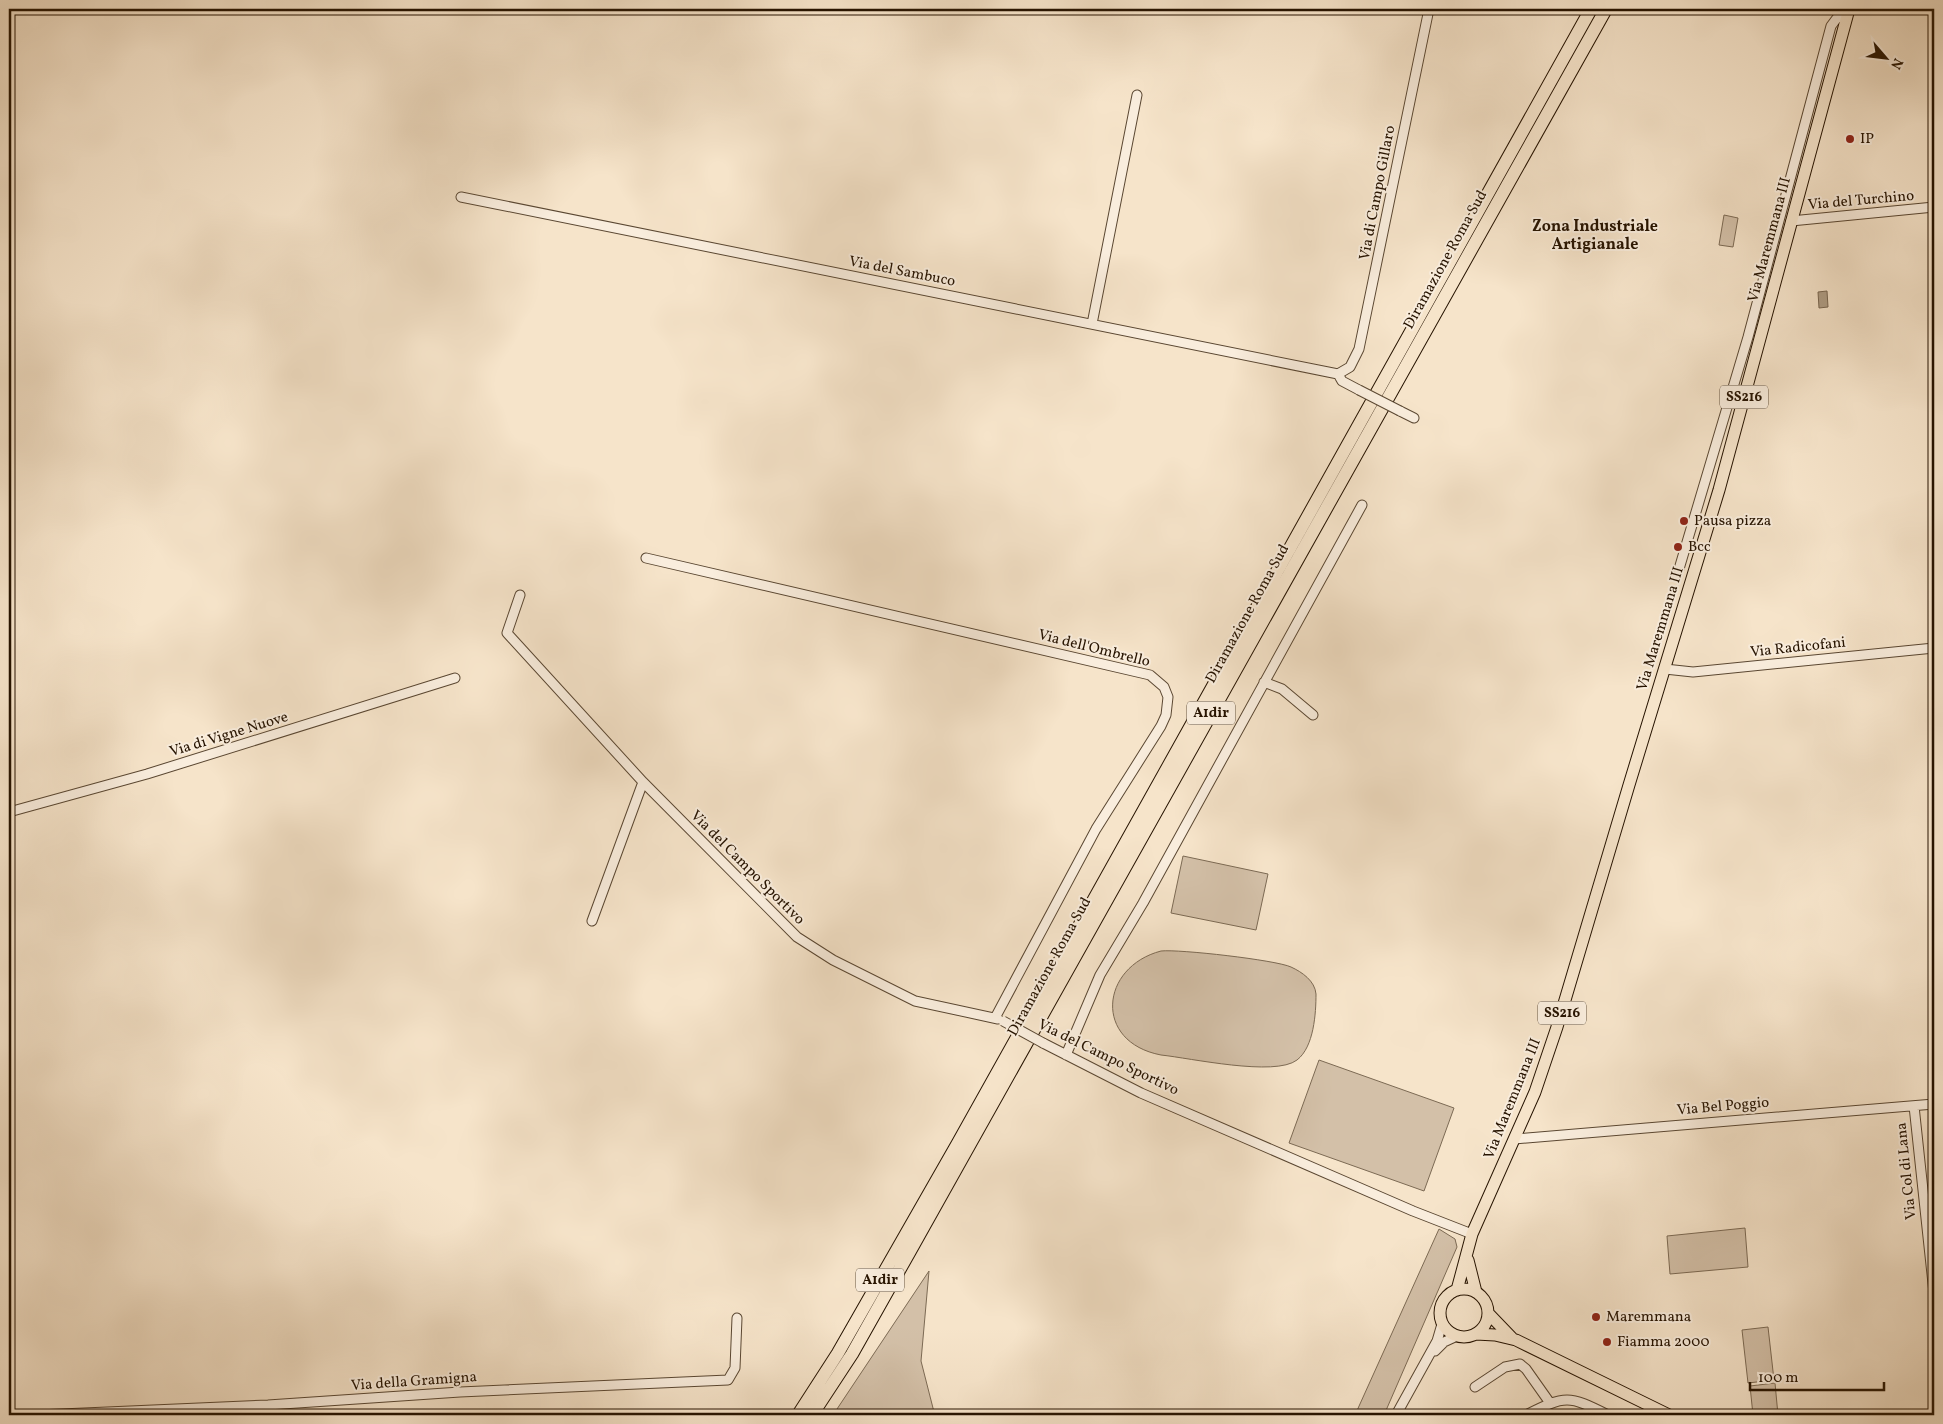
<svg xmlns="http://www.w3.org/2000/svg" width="1943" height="1424" viewBox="0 0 1943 1424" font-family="Vollkorn,serif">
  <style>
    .green { fill: #d3c0a8; stroke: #7c6a54 }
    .water { fill: #af9d85; stroke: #786650 }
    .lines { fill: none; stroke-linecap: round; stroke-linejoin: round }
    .minor-casing { stroke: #5a4732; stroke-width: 11 }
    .major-casing { stroke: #261300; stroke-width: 13 }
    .highway-casing { stroke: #261300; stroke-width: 14 }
    .minor { stroke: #f9eddd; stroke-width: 9 }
    .major { stroke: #f6e4ca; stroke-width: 11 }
    .highway { stroke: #f6e4ca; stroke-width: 12 }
    .minor-bridge-casing { stroke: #5a4732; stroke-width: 11; stroke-linecap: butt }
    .minor-bridge { stroke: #f9eddd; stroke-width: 9 }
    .poi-dot { fill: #8f2418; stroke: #f9eddd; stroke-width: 2 }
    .labels { text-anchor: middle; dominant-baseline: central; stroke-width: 4; stroke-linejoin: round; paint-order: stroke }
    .shield { fill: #f9eddd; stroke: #655442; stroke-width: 1 }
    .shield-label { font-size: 14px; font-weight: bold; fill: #261300 }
    .poi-label { font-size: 15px; fill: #261300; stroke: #f9eddd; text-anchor: start }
    .street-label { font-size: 15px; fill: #261300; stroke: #f9eddd }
    .neighbourhood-label { font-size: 16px; font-weight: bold; fill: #261300; stroke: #f9eddd }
  </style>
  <rect width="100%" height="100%" fill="#f6e4ca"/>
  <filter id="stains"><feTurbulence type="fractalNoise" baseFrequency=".004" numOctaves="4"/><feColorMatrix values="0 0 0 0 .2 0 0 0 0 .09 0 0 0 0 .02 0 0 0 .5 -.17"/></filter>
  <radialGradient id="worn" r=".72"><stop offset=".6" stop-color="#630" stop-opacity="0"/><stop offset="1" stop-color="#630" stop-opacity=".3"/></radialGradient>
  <!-- green -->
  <path class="green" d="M1724 215 1738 218 1733 247 1719 245Z
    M1183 856 1268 874 1256 930 1171 913Z
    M1161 951C1179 949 1276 960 1291 967 1302 972 1315 981 1316 994 1316 1013 1314 1047 1297 1060 1275 1077 1190 1058 1161 1055 1093 1042 1100 967 1161 951Z
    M1319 1060 1454 1108 1424 1191 1289 1143Z
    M1745 1228 1748 1267 1670 1274 1667 1236Z
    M1439 1229 1455 1239 1457 1247 1384 1415H1355Z
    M929 1271 921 1361 934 1412 938 1415H833Z
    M1768 1327 1774 1380 1748 1383 1742 1330Z
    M1775 1383 1778 1415H1753L1750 1386Z"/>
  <!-- water -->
  <path class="water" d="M1827 291 1828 307 1819 308 1818 292Z"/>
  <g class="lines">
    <!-- minor casing -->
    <g class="minor-casing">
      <path id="minor" d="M461 197 1338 374
        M1791 221 1934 207
        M1092 324 1137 95
        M1338 374 1350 367 1359 349 1429 9
        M1338 374 1342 381 1359 390
        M1400 411 1414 418
        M646 558 1150 675 1164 687 1168 697 1166 715 1161 726 1096 829 995 1018
        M1679 569 1748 337 1831 26 1837 18 1847 16
        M520 595 507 633 643 782 797 937 833 960 915 1001 998 1019
        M1665 669 1693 672 1934 648
        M1264 682 1282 689 1313 715
        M9 812 147 774 455 678
        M592 921 643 782
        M1043 1043 1141 1093 1413 1211 1472 1234
        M1066 1055 1100 975 1143 903 1362 505
        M1914 1106 1934 1293
        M1514 1139 1934 1104
        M1435 1351 1444 1342 1457 1336
        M1475 1387 1505 1367 1520 1364 1526 1369 1550 1403
        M38 1415 268 1405 460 1392 728 1380 735 1368 737 1318
        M1396 1415 1437 1341 1442 1324
        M1526 1415C1566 1395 1568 1395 1608 1415"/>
    </g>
    <!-- major casing -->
    <g class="major-casing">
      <path id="major" d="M1468 1260 1476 1292
        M1440 1313a24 24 0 1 1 48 0a24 24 0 1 1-48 0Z
        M1457 1290 1472 1234 1535 1092 1557 1027 1629 785 1719 490 1849 9
        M1488 1313 1512 1338
        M1476 1334 1495 1335 1516 1340 1669 1415"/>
    </g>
    <!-- highway casing -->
    <g class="highway-casing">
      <path id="highway" d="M798 1415 838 1353 958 1143 1591 9
        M812 1415 852 1354 910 1251 1606 9"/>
    </g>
    <!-- minor -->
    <use href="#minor" class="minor"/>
    <!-- major -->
    <use href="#major" class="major"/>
    <!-- highway -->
    <use href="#highway" class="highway"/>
    <!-- minor-bridge casing -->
    <g class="minor-bridge-casing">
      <path id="minor-bridge" d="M1359 390 1400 411
        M1003 1021 1043 1043"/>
    </g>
    <!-- minor-bridge -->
    <use href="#minor-bridge" class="minor-bridge"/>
  </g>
  <!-- markers -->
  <g class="poi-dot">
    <circle cx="1850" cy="139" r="5"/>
    <circle cx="1684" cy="521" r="5"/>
    <circle cx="1678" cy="547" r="5"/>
    <circle cx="1596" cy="1317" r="5"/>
    <circle cx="1607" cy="1342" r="5"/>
  </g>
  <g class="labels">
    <!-- shield labels -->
    <g class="shield">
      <rect x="1720" y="385.5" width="48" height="23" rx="4"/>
      <rect x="1187" y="701.5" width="48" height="23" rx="4"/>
      <rect x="1538" y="1001.5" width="48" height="23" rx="4"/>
      <rect x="856" y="1268.5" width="48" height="23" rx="4"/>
    </g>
    <g class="shield-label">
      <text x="1744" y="397">SS216</text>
      <text x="1211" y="713">A1dir</text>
      <text x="1562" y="1013">SS216</text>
      <text x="880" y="1280">A1dir</text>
    </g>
    <!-- poi labels -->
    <g class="poi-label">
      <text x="1860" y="139">IP</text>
      <text x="1694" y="521">Pausa pizza</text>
      <text x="1688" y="547">Bcc</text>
      <text x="1606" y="1317">Maremmana</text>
      <text x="1617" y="1342">Fiamma 2000</text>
    </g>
    <!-- street labels -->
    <g class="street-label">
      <text transform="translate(1378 193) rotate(-79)">Via di Campo Gillaro</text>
      <text transform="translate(1861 201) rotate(-5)">Via del Turchino</text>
      <text transform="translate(1770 240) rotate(-75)">Via Maremmana III</text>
      <text transform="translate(1446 260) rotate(-61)">Diramazione Roma Sud</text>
      <text transform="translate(902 272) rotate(11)">Via del Sambuco</text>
      <text transform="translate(1248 614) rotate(-61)">Diramazione Roma Sud</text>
      <text transform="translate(1661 629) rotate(-73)">Via Maremmana III</text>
      <text transform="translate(1798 648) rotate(-6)">Via Radicofani</text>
      <text transform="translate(1094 649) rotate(14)">Via dell'Ombrello</text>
      <text transform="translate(229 735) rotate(-17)">Via di Vigne Nuove</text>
      <text transform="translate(747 868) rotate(45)">Via del Campo Sportivo</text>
      <text transform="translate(1050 967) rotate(-61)">Diramazione Roma Sud</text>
      <text transform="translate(1108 1058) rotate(26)">Via del Campo Sportivo</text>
      <text transform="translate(1513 1099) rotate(-68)">Via Maremmana III</text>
      <text transform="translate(1723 1107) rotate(-5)">Via Bel Poggio</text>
      <text transform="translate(1907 1171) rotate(-96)">Via Col di Lana</text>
      <text transform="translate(414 1382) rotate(-4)">Via della Gramigna</text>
    </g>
    <!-- neighbourhood labels -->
    <g class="neighbourhood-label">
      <text x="1595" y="227">Zona Industriale<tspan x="1595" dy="18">Artigianale</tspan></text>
    </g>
  </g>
  <!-- margin -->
  <rect width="1943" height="1424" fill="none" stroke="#f6e4ca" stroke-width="30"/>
  <rect x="10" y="10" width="1923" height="1404" fill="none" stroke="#261300" stroke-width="2.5"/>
  <rect x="15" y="15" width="1913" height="1394" fill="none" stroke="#261300"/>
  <!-- north arrow -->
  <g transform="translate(1886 58) rotate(118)" stroke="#f9eddd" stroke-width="4" paint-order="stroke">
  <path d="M0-4L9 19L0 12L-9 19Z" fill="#261300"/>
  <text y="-8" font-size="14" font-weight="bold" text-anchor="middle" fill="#261300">N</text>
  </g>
  <!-- scale -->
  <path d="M1750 1382v8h134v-8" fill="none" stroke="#261300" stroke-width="2.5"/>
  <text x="1758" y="1382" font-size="15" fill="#261300" stroke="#f9eddd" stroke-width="4" paint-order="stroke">100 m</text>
  <rect width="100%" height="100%" filter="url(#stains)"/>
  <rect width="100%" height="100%" fill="url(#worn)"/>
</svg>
